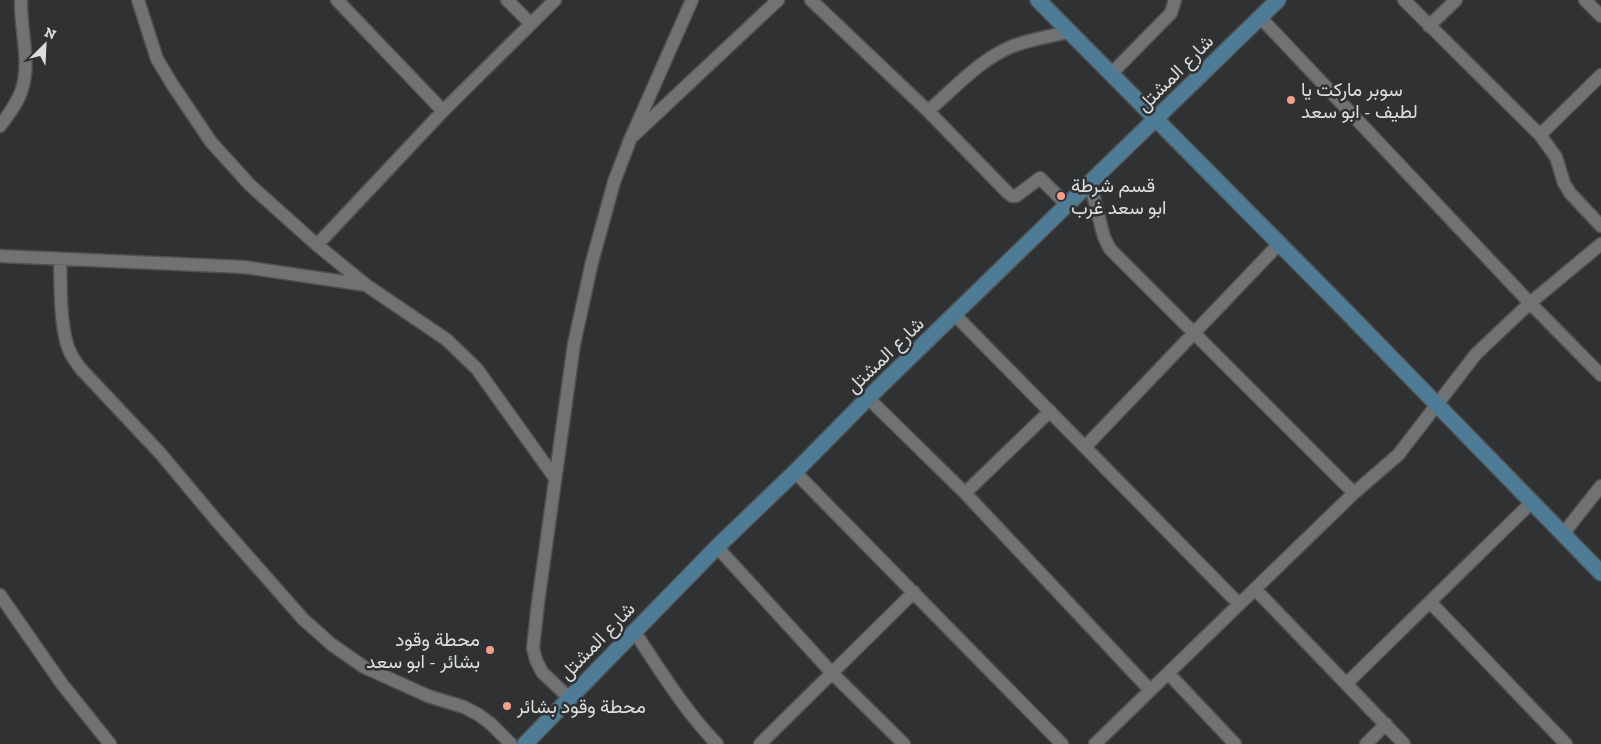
<svg xmlns="http://www.w3.org/2000/svg" width="1601" height="744" viewBox="0 0 1601 744" font-family="'Zilla Slab',Vazirmatn,serif">
  <style>
    .lines { fill: none; stroke-linecap: round; stroke-linejoin: round }
    .street-casing { stroke: #4e5052; stroke-width: 15 }
    .secondary-casing { stroke: #4e5052; stroke-width: 18 }
    .street { stroke: #707274; stroke-width: 12 }
    .secondary { stroke: #4e7c97; stroke-width: 15 }
    .poi-dot { fill: #f59d8f; stroke: #2f3133; stroke-width: 2 }
    .labels { text-anchor: middle; dominant-baseline: central; stroke-width: 5; stroke-linejoin: round; paint-order: stroke }
    .street-label { font-size: 19px; fill: #dcddde; stroke: #2f3133 }
    .poi-label { font-size: 19px; fill: #dcddde; stroke: #2f3133; text-anchor: start }
  </style>
  <rect width="100%" height="100%" fill="#2f3133"/>
  <g class="lines">
    <!-- street casing -->
    <g class="street-casing">
      <path id="street" d="M138 0 157 59 172 84 211 142 250 185 317 245 366 285 447 340 477 369 555 478
        M337 0 443 111 555 0
        M507 0 531 24
        M811 0 928 111 1008 193 1012 196H1016L1040 178 1068 206
        M1404 0 1540 135 1556 157 1564 183 1570 193 1601 226
        M1585 0 1601 16
        M1260 17 1530 303 1601 375
        M1429 26 1456 0
        M1111 74 1171 13 1175 0
        M928 111C955 88 980 59 1013 46 1031 39 1051 36 1069 32
        M0 126C8 115 18 103 22 89 31 61 20 29 21 0
        M634 135 778 0
        M1540 135 1601 75
        M1090 183 1104 237 1110 249 1354 493
        M317 245 443 111
        M0 256 244 267 366 285
        M60 259C61 285 59 334 72 356 75 361 78 365 81 369L160 453 216 520 303 619 331 644 364 667 428 696 464 707 479 715 491 724 511 744
        M955 315 1239 604
        M868 398 965 493 1150 690
        M1085 447 1279 244
        M795 472 1062 744
        M965 493 1050 411
        M1563 534 1601 486
        M717 547 832 673 904 744
        M1255 589 1404 744
        M0 595 62 684 110 744
        M1430 602 1566 744
        M634 631C660 670 685 711 717 744
        M1168 673 1235 744
        M1346 684 1532 502
        M569 698 542 672 536 660 533 648 538 603 574 344 592 262 614 182 630 140 692 0
        M760 744 914 592
        M1095 744 1354 493 1398 455 1476 354 1530 303 1601 244
        M1366 744 1386 724"/>
    </g>
    <!-- secondary casing -->
    <g class="secondary-casing">
      <path id="secondary" d="M1038 0 1340 305 1601 573
        M525 744 717 547 795 472 868 398 1278 0"/>
    </g>
    <!-- street -->
    <use href="#street" class="street"/>
    <!-- secondary -->
    <use href="#secondary" class="secondary"/>
  </g>
  <!-- markers -->
  <g class="poi-dot">
    <circle cx="1291" cy="100" r="5"/>
    <circle cx="1061" cy="196" r="5"/>
    <circle cx="490" cy="650" r="5"/>
    <circle cx="507" cy="706" r="5"/>
  </g>
  <g class="labels">
    <!-- street labels -->
    <g class="street-label">
      <text transform="translate(1175 73) rotate(-45)">شارع المشتل</text>
      <text transform="translate(885 355) rotate(-44)">شارع المشتل</text>
      <text transform="translate(597 641) rotate(-46)">شارع المشتل</text>
    </g>
    <!-- poi labels -->
    <g class="poi-label">
      <text x="1301" y="89">سوبر ماركت يا<tspan x="1301" dy="22">لطيف - ابو سعد</tspan></text>
      <text x="1071" y="185">قسم شرطة<tspan x="1071" dy="22">ابو سعد غرب</tspan></text>
      <text x="480" y="639" text-anchor="end">محطة وقود<tspan x="480" dy="22">بشائر - ابو سعد</tspan></text>
      <text x="517" y="706">محطة وقود بشائر</text>
    </g>
  </g>
  <!-- north arrow -->
  <g transform="translate(45 45) rotate(24)" stroke="#2f3133" stroke-width="4" paint-order="stroke">
  <path d="M0-4L9 19L0 12L-9 19Z" fill="#dcddde"/>
  <text y="-8" font-size="14" font-weight="bold" text-anchor="middle" fill="#dcddde">N</text>
  </g>
</svg>
